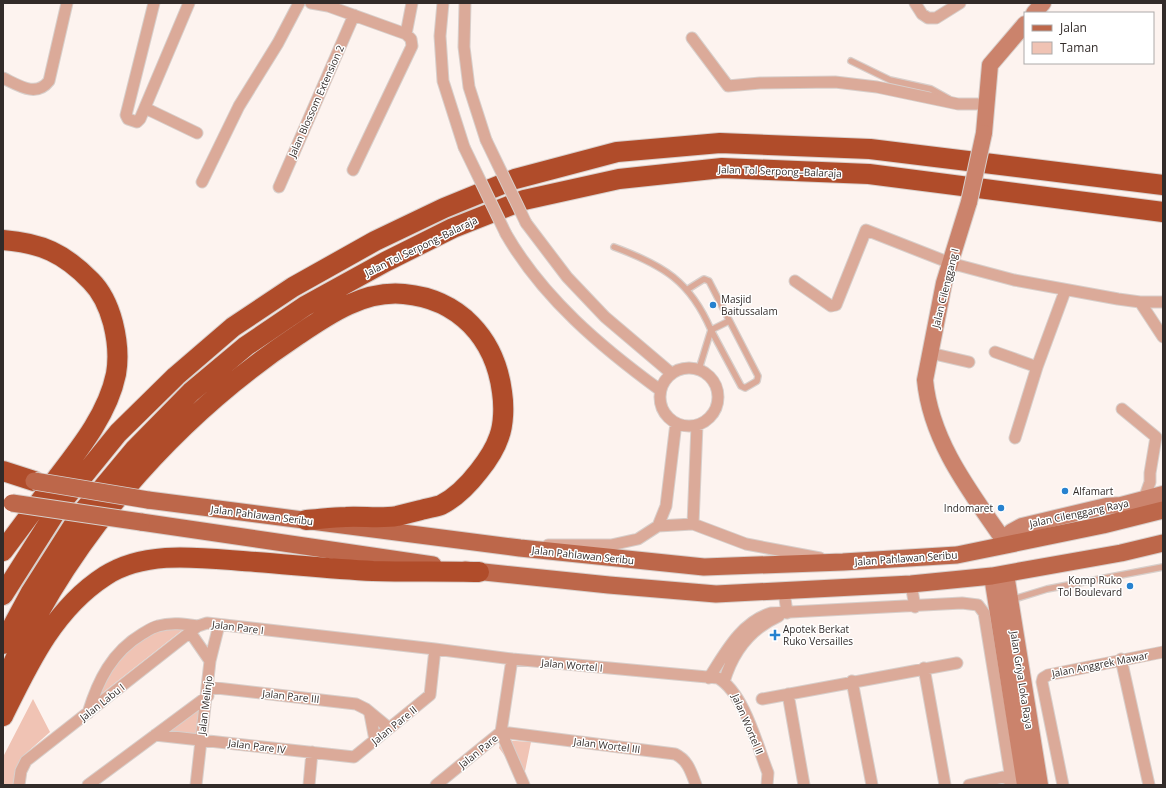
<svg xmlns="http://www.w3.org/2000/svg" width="1166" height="788" viewBox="0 0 1166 788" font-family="'Open Sans',sans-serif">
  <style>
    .green { fill: #f0c3b4 }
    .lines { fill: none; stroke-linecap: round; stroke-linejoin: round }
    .lane-casing { stroke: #d8cfcb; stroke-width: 8 }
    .street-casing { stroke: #d8cfcb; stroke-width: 13 }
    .secondary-casing { stroke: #d8cfcb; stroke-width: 18 }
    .primary-casing { stroke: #d8cfcb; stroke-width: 19 }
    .highway-casing { stroke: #d8cfcb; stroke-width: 22 }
    .lane { stroke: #dbaa99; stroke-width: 5.5 }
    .street { stroke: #dbaa99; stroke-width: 11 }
    .secondary { stroke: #cb836c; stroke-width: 16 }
    .primary { stroke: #bd674a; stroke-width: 17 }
    .highway { stroke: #b04c2a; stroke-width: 20 }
    .street-bridge-casing { stroke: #d8cfcb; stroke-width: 13; stroke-linecap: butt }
    .secondary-bridge-casing { stroke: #d8cfcb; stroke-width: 18; stroke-linecap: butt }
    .primary-bridge-casing { stroke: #d8cfcb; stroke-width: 19; stroke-linecap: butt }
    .street-bridge { stroke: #dbaa99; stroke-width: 11 }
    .secondary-bridge { stroke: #cb836c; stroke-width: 16 }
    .primary-bridge { stroke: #bd674a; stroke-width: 17 }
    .poi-dot { fill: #2782cf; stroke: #fff; stroke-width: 1.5 }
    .labels { text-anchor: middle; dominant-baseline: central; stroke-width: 3; stroke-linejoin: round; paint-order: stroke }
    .street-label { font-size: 10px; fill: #322b29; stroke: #fff }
    .poi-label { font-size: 10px; fill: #322b29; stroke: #fff; text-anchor: start }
  </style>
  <rect width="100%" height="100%" fill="#fdf3ef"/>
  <!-- green -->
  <path class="green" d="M157 628H185L101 694 98 690 118 655Z
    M206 698 200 737 158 734Z
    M33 699 50 732 24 755 15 785H3V757Z
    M501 740 531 742 524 776 520 777 499 748Z"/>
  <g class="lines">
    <!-- lane casing -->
    <g class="lane-casing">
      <path id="lane" d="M851 61 890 80 931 89 949 99
        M614 247C663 265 690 281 711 330L699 369
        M688 289 704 279 709 281 758 376 757 381 745 388 741 386 711 330 729 321
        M1011 600 1047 589 1163 567"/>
    </g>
    <!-- street casing -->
    <g class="street-casing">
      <path id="street" d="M154 3 126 115 128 119 137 122 140 119 189 3
        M311 3 328 6 406 34
        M443 3 440 36 443 81 464 147
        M465 3 464 47 469 87 486 140
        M915 3 922 14 928 18H936L960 3
        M692 38 728 86 760 83 835 82 877 87 958 104H988
        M3 78C18 85 36 98 49 81L67 3
        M145 108 197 133
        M353 170 412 46 411 39 406 34 412 3
        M202 182 239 106 278 43 299 3
        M279 187 354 15
        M526 223 567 277 605 317 671 373
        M506 234C543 298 601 347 660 390
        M795 281 831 306 836 305 866 230 950 263 1014 280 1118 299 1140 302H1163
        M1140 302 1163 337
        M995 352 1037 367
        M930 353 969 362
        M660 397a29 29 0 1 1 58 0a29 29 0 1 1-58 0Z
        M1122 409 1156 437 1150 473V482L1144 499
        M1015 438 1037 367 1065 291
        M693 524 697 425
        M658 526 666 506 676 423
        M548 545H611L638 539 658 526 693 524 746 544 820 558
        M911 584 915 607
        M784 591 787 613
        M190 632 210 661
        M1121 659 1149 785
        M924 668 945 785
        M709 678C725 653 741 622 771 613L962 603 978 605 984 613 1012 785
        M852 681 872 785
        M724 682C733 651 750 629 779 616
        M208 687 356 704 366 709 389 728
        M788 694 804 785
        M762 699 957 663
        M88 713C98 680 112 652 142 634 147 631 153 627 158 626 171 622 185 624 198 626
        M370 714 375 740
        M501 732 675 754C688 760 691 772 696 785
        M501 732 524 785
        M155 735 354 757 430 695 435 649
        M19 785 21 771 26 761 198 626 207 623 435 649 512 659 718 678C744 693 757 745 768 773L767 785
        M88 785 208 696
        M196 785 210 661 219 625
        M309 785 312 752
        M436 785 501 732 512 659
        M969 785 1003 777 1012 781
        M1063 785 1042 682 1043 678 1048 675 1163 652"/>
    </g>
    <!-- secondary casing -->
    <g class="secondary-casing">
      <path id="secondary" d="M1034 13 1043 3
        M984 133 990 65 1025 24
        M969 202 944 283 925 380C931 443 972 494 1007 545
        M1007 545 1011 532 1022 526 1106 506 1121 505 1163 494
        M1006 574 1040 785
        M992 576 1025 785"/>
    </g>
    <!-- primary casing -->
    <g class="primary-casing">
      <path id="primary" d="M148 500 520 548 704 567 843 562 957 555 1103 525 1163 510
        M141 522 433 565
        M465 570 609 585 716 594 911 584 992 576 1121 553 1163 543"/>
    </g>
    <!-- highway casing -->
    <g class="highway-casing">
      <path id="highway" d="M3 240C41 243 64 253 91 281 102 292 109 308 113 323 117 339 119 357 116 374 108 413 81 447 57 478 39 503 21 527 3 551
        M3 471 34 481
        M3 595 62 502 118 433 176 376 233 327 293 287 375 241 444 208 515 179 617 152 720 143 870 149 1163 185
        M3 644 31 592 80 515 135 449 191 392 246 346 305 306 385 262 453 228 524 200 619 179 722 168 869 174 1163 212
        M3 686C62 545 170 420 298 335 329 314 364 290 404 294 459 299 495 338 502 392 504 405 504 424 499 437 495 449 487 461 479 471 469 484 455 498 441 505 435 507 428 508 421 510 413 512 405 514 397 516 381 519 363 516 346 517 333 517 320 519 306 520
        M3 716C29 663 54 609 105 576 148 548 207 559 256 562 295 565 334 569 373 571 409 572 444 571 479 572"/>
    </g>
    <!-- lane -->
    <use href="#lane" class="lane"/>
    <!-- street -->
    <use href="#street" class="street"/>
    <!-- secondary -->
    <use href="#secondary" class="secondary"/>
    <!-- primary -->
    <use href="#primary" class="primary"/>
    <!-- highway -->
    <use href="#highway" class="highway"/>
    <!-- street-bridge casing -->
    <g class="street-bridge-casing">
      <path id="street-bridge" d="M486 140 526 223
        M464 147 506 234"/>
    </g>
    <!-- secondary-bridge casing -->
    <g class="secondary-bridge-casing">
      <path id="secondary-bridge" d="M969 202 984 133"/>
    </g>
    <!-- primary-bridge casing -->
    <g class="primary-bridge-casing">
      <path id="primary-bridge" d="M34 481 148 500
        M12 503 141 522"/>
    </g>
    <!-- street-bridge -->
    <use href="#street-bridge" class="street-bridge"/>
    <!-- secondary-bridge -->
    <use href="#secondary-bridge" class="secondary-bridge"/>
    <!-- primary-bridge -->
    <use href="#primary-bridge" class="primary-bridge"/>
  </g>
  <!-- markers -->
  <g class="poi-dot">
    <circle cx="713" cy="305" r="4"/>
    <circle cx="1065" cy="491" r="4"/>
    <circle cx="1001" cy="508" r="4"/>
    <circle cx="1130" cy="586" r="4"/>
    <path d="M773 629h4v4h4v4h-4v4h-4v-4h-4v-4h4z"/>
  </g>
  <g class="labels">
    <!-- street labels -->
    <g class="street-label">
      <text transform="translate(316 101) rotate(-66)">Jalan Blossom Extension 2</text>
      <text transform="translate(780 171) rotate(2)">Jalan Tol Serpong–Balaraja</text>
      <text transform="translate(421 246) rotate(-26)">Jalan Tol Serpong–Balaraja</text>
      <text transform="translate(945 288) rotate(-76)">Jalan Cilenggang I</text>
      <text transform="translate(1079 513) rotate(-12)">Jalan Cilenggang Raya</text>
      <text transform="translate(262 515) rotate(7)">Jalan Pahlawan Seribu</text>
      <text transform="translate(583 555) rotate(6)">Jalan Pahlawan Seribu</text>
      <text transform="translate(906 558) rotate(-4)">Jalan Pahlawan Seribu</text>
      <text transform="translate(238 627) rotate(7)">Jalan Pare I</text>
      <text transform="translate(1100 664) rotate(-11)">Jalan Anggrek Mawar</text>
      <text transform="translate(572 665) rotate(5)">Jalan Wortel I</text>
      <text transform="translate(1022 680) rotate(81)">Jalan Griya Loka Raya</text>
      <text transform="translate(291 696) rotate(6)">Jalan Pare III</text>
      <text transform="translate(102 702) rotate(-38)">Jalan Labu I</text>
      <text transform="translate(205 705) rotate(-83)">Jalan Melinjo</text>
      <text transform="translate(748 724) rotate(67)">Jalan Wortel II</text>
      <text transform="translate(394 725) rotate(-39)">Jalan Pare II</text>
      <text transform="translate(607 745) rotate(7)">Jalan Wortel III</text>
      <text transform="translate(257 746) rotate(7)">Jalan Pare IV</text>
      <text transform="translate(478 751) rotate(-39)">Jalan Pare</text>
    </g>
    <!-- poi labels -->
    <g class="poi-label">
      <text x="721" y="299">Masjid<tspan x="721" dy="12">Baitussalam</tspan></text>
      <text x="1073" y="491">Alfamart</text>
      <text x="993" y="508" text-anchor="end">Indomaret</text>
      <text x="1122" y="580" text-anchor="end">Komp Ruko<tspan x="1122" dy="12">Tol Boulevard</tspan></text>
      <text x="783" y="629">Apotek Berkat<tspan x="783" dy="12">Ruko Versailles</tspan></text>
    </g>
  </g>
  <!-- border -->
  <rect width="1166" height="788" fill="none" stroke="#322b29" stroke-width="8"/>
  <!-- legend -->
  <rect x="1024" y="12" width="130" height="52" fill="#ffffff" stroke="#adaaa9"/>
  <rect x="1032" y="25" width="20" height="6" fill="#bd674a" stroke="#adaaa9"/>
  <text x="1060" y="32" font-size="12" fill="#322b29">Jalan</text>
  <rect x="1032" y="42" width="20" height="12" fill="#f0c3b4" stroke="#adaaa9"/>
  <text x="1060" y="52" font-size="12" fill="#322b29">Taman</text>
</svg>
